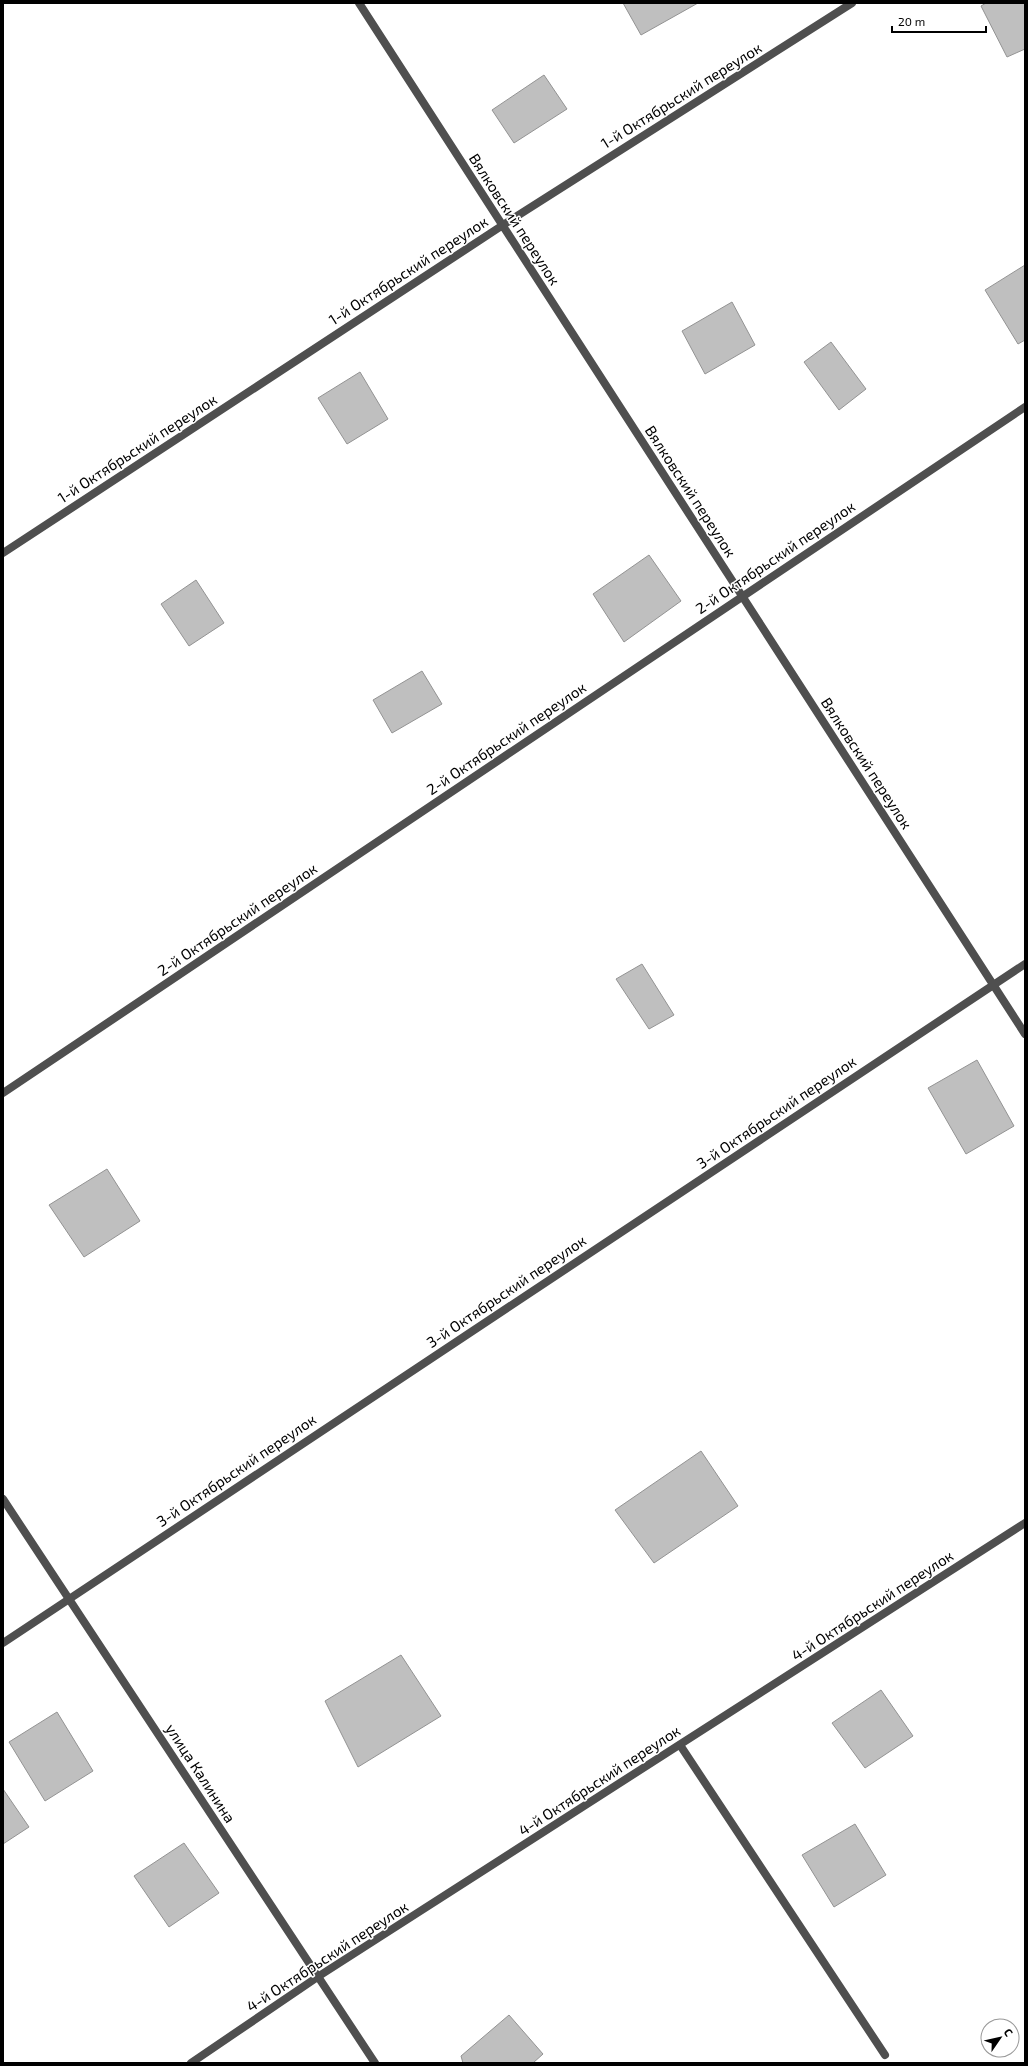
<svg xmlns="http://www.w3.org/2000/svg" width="1028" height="2066" viewBox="0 0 1028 2066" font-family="'Exo 2',sans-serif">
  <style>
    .building { fill: #bfbfbf; stroke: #939393 }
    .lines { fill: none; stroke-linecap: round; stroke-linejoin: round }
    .service { stroke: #4f4f4f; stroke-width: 8 }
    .minor { stroke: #4f4f4f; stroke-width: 8 }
    .tertiary { stroke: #4f4f4f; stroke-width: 8 }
    .labels { text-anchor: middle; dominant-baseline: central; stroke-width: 3; stroke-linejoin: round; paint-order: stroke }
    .street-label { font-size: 15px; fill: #000; stroke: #fff }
  </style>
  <rect width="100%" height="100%" fill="#fff"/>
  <!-- building -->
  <path class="building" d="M623 3H698L641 35Z
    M986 3H1025V49L1007 57 981 6Z
    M544 75 567 109 514 143 492 110Z
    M1025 265V340L1018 344 985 290Z
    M732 302 755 345 705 374 682 331Z
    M831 342 866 389 839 410 804 362Z
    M360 372 388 419 347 444 318 398Z
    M649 555 681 601 624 642 593 594Z
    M196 580 224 623 189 646 161 604Z
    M422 671 442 704 392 733 373 700Z
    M642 964 674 1015 649 1029 616 979Z
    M977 1060 1014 1126 966 1154 928 1088Z
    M107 1169 140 1221 84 1257 49 1205Z
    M701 1451 738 1506 654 1563 615 1510Z
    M401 1655 441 1716 358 1767 325 1701Z
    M881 1690 913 1736 865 1768 832 1723Z
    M57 1712 93 1771 45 1801 9 1742Z
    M3 1789 29 1827 3 1844Z
    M855 1824 886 1875 834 1907 802 1855Z
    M184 1843 219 1893 169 1927 134 1876Z
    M509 2015 543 2054 533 2063H463L461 2056Z"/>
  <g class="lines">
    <!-- service -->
    <path class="service" d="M680 1745 885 2055"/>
    <!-- minor -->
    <path class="minor" d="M359 3 1025 1034
      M3 553 503 225 852 3
      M3 1093 1025 407
      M3 1643 1025 964
      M191 2063 319 1976 1025 1523"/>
    <!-- tertiary -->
    <path class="tertiary" d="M3 1499 375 2063"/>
  </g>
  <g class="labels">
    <!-- street labels -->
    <g class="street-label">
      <text transform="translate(681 95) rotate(-32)">1-й Октябрьский переулок</text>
      <text transform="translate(515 219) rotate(57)">Вялковский переулок</text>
      <text transform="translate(408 270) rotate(-33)">1-й Октябрьский переулок</text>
      <text transform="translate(137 448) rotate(-33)">1-й Октябрьский переулок</text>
      <text transform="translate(691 491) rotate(57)">Вялковский переулок</text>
      <text transform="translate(775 557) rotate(-34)">2-й Октябрьский переулок</text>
      <text transform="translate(506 738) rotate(-34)">2-й Октябрьский переулок</text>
      <text transform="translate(867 763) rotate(57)">Вялковский переулок</text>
      <text transform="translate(237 919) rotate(-34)">2-й Октябрьский переулок</text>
      <text transform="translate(776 1112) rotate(-34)">3-й Октябрьский переулок</text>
      <text transform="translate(506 1291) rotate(-34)">3-й Октябрьский переулок</text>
      <text transform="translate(236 1470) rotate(-34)">3-й Октябрьский переулок</text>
      <text transform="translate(872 1605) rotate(-33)">4-й Октябрьский переулок</text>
      <text transform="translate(201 1773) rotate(57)">улица Калинина</text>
      <text transform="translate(599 1780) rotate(-33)">4-й Октябрьский переулок</text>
      <text transform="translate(327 1956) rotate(-33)">4-й Октябрьский переулок</text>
    </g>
  </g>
  <!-- border -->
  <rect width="1028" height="2066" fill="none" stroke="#000000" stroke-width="8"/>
  <!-- north arrow -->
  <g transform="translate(1000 2038) rotate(56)"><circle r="19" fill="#ffffff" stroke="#999999"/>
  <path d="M0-3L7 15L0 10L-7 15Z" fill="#000000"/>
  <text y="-6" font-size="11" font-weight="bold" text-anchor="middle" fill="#000000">С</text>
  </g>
  <!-- scale -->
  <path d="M892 26v6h94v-6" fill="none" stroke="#000000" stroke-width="2"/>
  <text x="898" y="26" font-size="12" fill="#000000" stroke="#ffffff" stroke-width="3" paint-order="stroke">20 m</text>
</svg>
